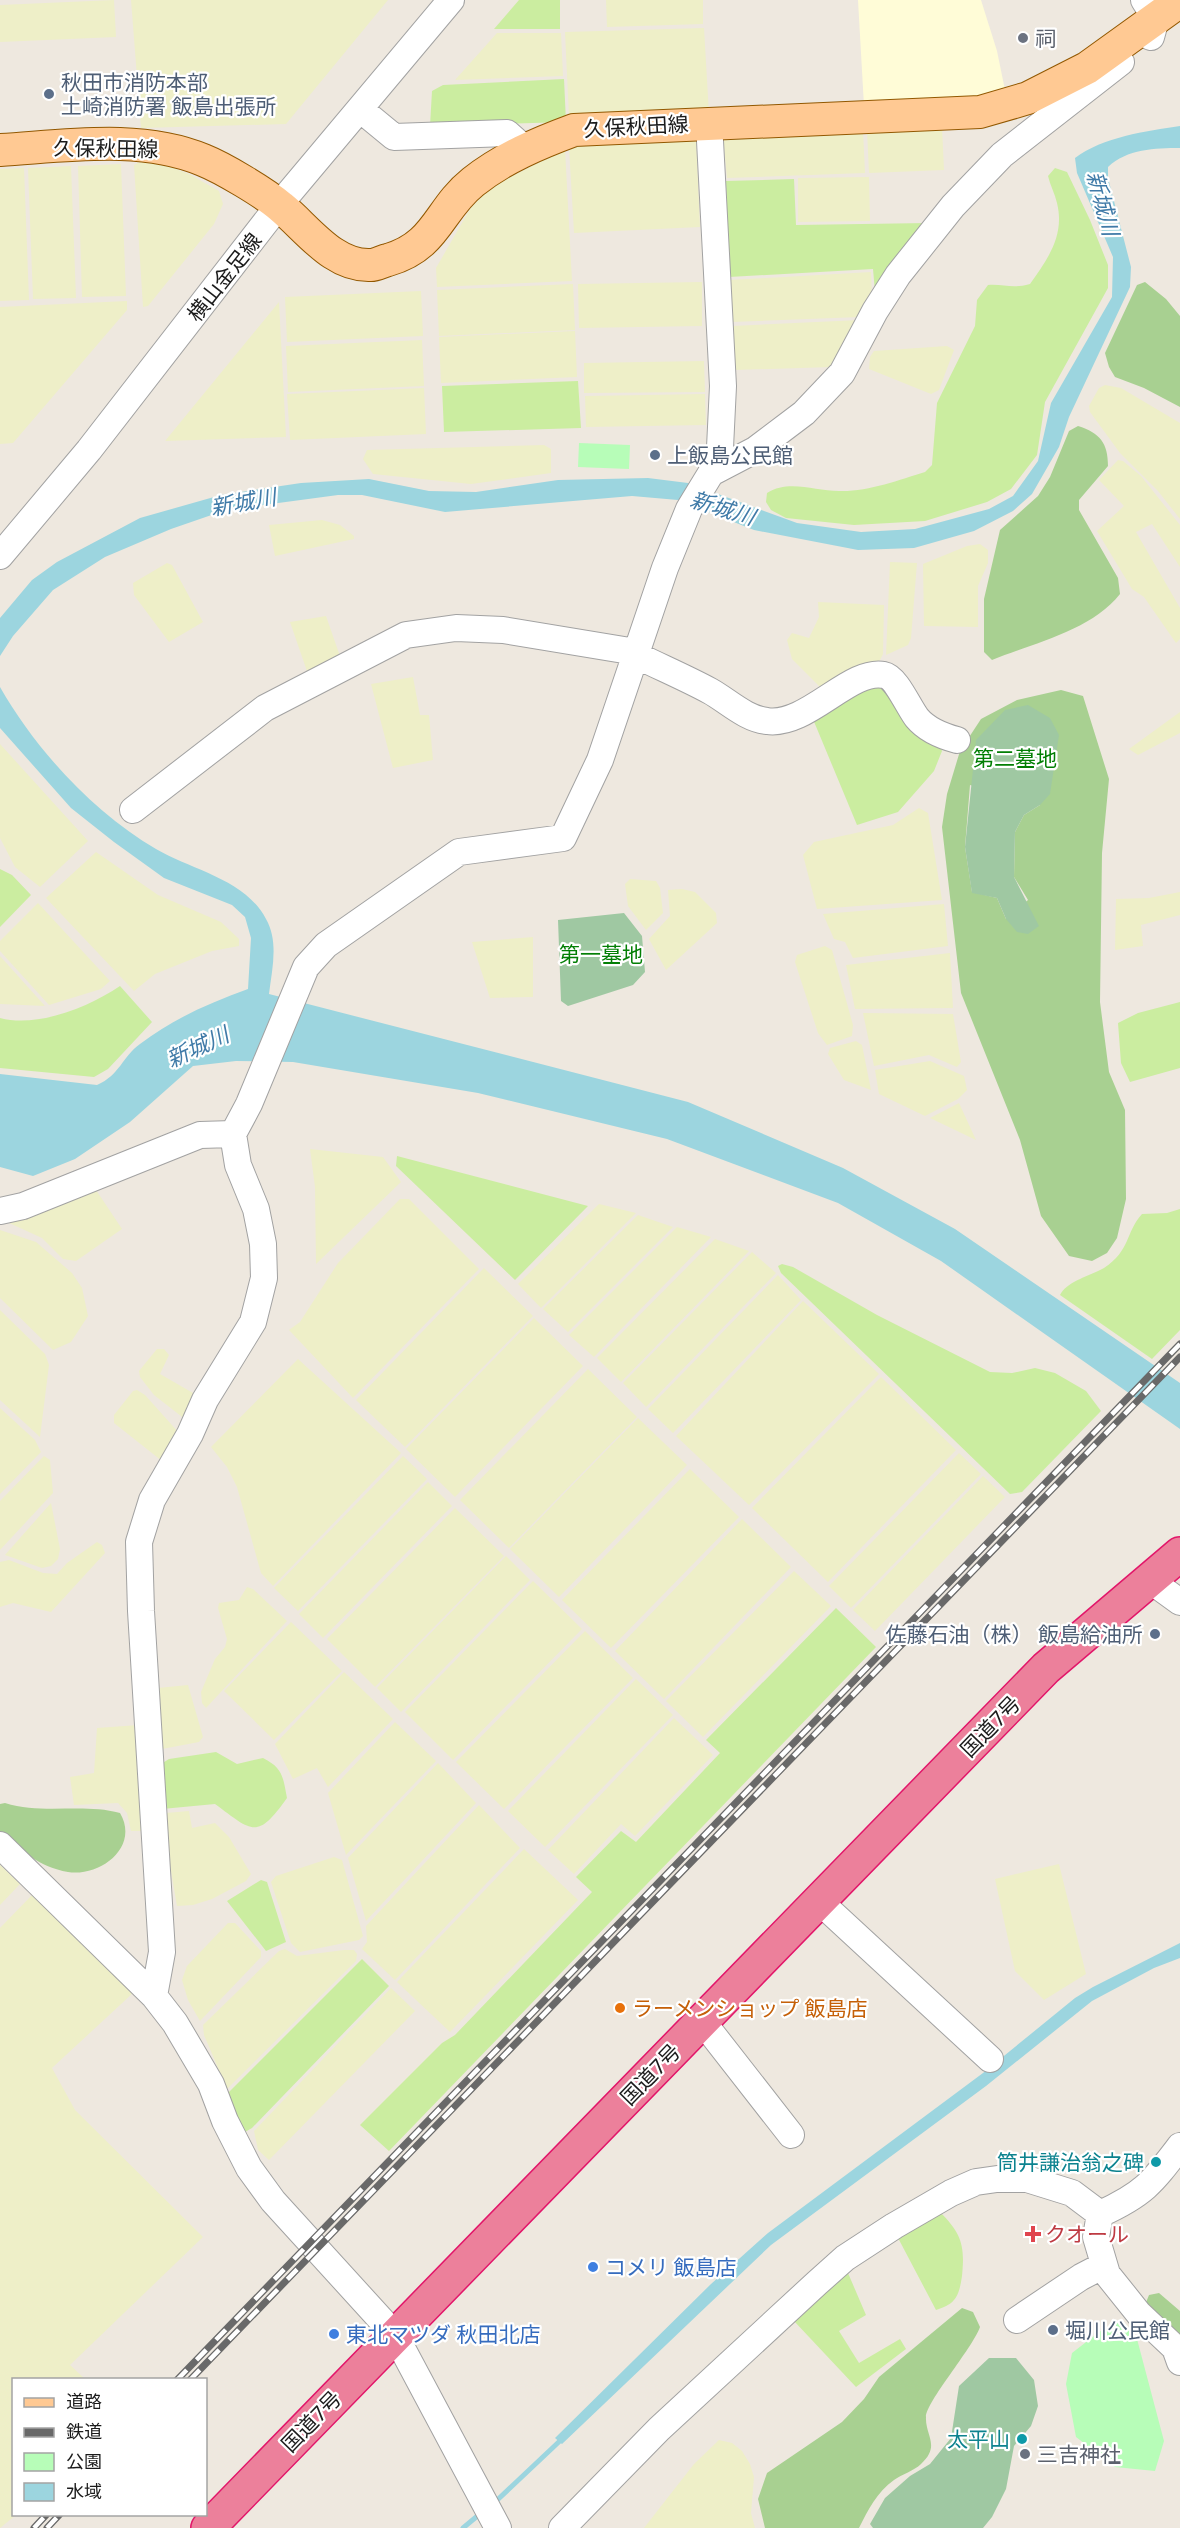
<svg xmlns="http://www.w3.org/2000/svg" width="1180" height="2528" viewBox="0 0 1180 2528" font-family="'Noto Sans','Noto Sans JP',sans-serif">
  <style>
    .education { fill: #fffcd7 }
    .farmland { fill: #eeefc8 }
    .grass { fill: #cbeda0 }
    .forest { fill: #a8d091; fill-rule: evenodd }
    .cemetery { fill: #9fc8a2 }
    .park { fill: #b7fdb8 }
    .water { fill: #9cd5df }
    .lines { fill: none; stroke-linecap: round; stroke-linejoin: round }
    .stream { stroke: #9cd5df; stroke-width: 5 }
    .minor-casing { stroke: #a2a2a2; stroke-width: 28 }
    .major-casing { stroke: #925800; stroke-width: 34 }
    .highway-casing { stroke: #e2166a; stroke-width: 36 }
    .minor { stroke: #fff; stroke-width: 26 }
    .major { stroke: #ffc993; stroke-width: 32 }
    .highway { stroke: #ec809b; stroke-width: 33 }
    .rail-casing { stroke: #696969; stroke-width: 7 }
    .rail { stroke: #fff; stroke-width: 4.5; stroke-dasharray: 14; stroke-linecap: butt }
    .worship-dot { fill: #6b7280; stroke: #fff; stroke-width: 2 }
    .service-dot { fill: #5c6f8a; stroke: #fff; stroke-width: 2 }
    .food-dot { fill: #e8710a; stroke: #fff; stroke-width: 2 }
    .culture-dot { fill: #0f9aa8; stroke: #fff; stroke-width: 2 }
    .health-dot { fill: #e0444e; stroke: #fff; stroke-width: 2 }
    .shop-dot { fill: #3f7fe0; stroke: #fff; stroke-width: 2 }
    .labels { text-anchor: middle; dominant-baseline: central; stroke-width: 4.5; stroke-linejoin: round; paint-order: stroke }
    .worship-label { font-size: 21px; fill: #5b616d; stroke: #fff; text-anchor: start }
    .service-label { font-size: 21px; fill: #4e5e75; stroke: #fff; text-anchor: start }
    .street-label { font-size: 21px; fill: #1b1b1b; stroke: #fff }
    .park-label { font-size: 21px; fill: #037f05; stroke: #fff }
    .food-label { font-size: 21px; fill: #c56008; stroke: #fff; text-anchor: start }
    .culture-label { font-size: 21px; fill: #0d838f; stroke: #fff; text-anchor: end }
    .health-label { font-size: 21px; fill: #be3a42; stroke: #fff; text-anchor: start }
    .shop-label { font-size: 21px; fill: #366cbe; stroke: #fff; text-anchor: start }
    .water-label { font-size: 22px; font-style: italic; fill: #407ba8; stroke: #fff }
  </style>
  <rect width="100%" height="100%" fill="#eee8df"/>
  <!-- education -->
  <path class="education" d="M858 0H981L997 51 1005 90 951 103 864 106Z"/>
  <!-- farmland -->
  <path class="farmland" d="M114 0 116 37 0 42V5Z
    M131 0H388L286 124 141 128Z
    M606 0H703V24L607 27Z
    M704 28 709 114 569 117 565 32Z
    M497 33H561L563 76 455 80Z
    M942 127 944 170 869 173 867 130Z
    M863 130 865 173 727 178 723 136Z
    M696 138 700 227 574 233 569 147Z
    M565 149 572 281 437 287 436 268 470 209 491 187Z
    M140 162 163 164 189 174 219 191 223 204 214 224 148 306 143 307 134 165Z
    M121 164 126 296 82 297 78 166Z
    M71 166 76 298 33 299 28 168Z
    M24 168 29 300 0 301V169Z
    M869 177 870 221 798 222V178Z
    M871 272 872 299 860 317 732 322 729 280Z
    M702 282V326L579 328 578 284Z
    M573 284 575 330 439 336 437 290Z
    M421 291 423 336 287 342 285 297Z
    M127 301V310L13 443 0 444V307Z
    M279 302 286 437 165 441Z
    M860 320 832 367 734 370 732 326Z
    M575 331 577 377 441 383 439 337Z
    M422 340 424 386 288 392 286 346Z
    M947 346 954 350 939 390 931 394 869 369 870 357 874 351Z
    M704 361 705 392 584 393V363Z
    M1105 385 1121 388 1180 423V519L1158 491 1120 453 1090 412 1089 406 1099 388Z
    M424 388 426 434 290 440 287 394Z
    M705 394 706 425 586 427 585 396Z
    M544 445 551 449V473L471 484 373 474 363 459 367 450Z
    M1118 460 1123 461 1141 476 1180 525V567L1152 524 1136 532 1180 608V639L1176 643 1144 597 1132 589 1097 531 1124 506 1099 480Z
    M322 520 340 525 354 536V539L275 556 269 525Z
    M980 544 988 550V563L978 586V627L924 626 923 564 967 546Z
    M890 562 917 563 911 638 908 645 886 655Z
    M167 563 172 565 203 622 169 642 134 595 133 583Z
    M818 602 884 605 883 654 880 660 830 689 821 688 792 659 787 640 792 633 809 638 819 617Z
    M326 616 342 662 309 677 290 622Z
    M413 677 420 715H429L433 760 393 768 371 684Z
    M1180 712V733L1138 755 1129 749Z
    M0 744 88 841 40 887 15 867 0 838Z
    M919 808 928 813 942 900 817 909 803 855 814 842 893 825Z
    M96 852 158 895 221 922 239 939V946L212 951 155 974 134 991 46 898Z
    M630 879 656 881 660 888 663 913 646 930 628 906 625 884Z
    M682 889 695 892 716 913 717 923 666 970 649 939 670 916 668 890Z
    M1180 892V915L1141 925 1143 946 1115 950 1116 899 1149 898Z
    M38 903 110 981 101 989 49 1005 0 951V941Z
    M944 904 948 946 853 958 845 942 834 939 823 914Z
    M533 937V997L490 998 472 942Z
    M825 946 832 950 853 1025 852 1036 827 1045 818 1033 795 962 797 955Z
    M950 953 953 1008 855 1009 846 965Z
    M0 956 45 1006 0 1004Z
    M863 1013 953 1014 961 1062 957 1067 929 1055 874 1066Z
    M856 1041 862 1045 871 1090 844 1080 828 1054 830 1048Z
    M930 1061 964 1076 967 1090 958 1099 925 1116 879 1094 875 1070Z
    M959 1103 976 1140 930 1118Z
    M310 1149 383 1157 401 1182 316 1264 315 1187Z
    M96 1190 122 1229 76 1261 63 1259 42 1238 7 1222Z
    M400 1199H409L479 1269 353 1398 289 1330 300 1322 338 1263Z
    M599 1204 636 1213 541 1308 518 1284Z
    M638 1215 673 1227 568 1332 543 1309Z
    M677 1227 711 1237 594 1357 569 1335Z
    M0 1230 36 1242 72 1273 82 1288 88 1316 71 1342 53 1350 0 1298Z
    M715 1239 749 1251 621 1382 597 1358Z
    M752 1252 776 1273 646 1407 623 1383Z
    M484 1268 533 1316 405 1447 356 1400Z
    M778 1275 801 1300 673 1433 648 1409Z
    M803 1301 879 1374 749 1505 676 1436Z
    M0 1310 45 1354 49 1365 40 1437 0 1400Z
    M534 1318 583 1366 455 1497 406 1449Z
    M157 1349H164L169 1355 160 1374 200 1397 186 1420 154 1395 140 1377 139 1371Z
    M298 1359 401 1453 273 1586 261 1573 237 1487 227 1467 211 1447Z
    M588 1369 637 1417 509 1548 460 1500Z
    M881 1377 956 1450 828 1582 752 1508Z
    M137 1390 145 1395 180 1434 162 1461 114 1423V1415L133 1391Z
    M0 1408 35 1440 41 1452 0 1494Z
    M638 1418 687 1465 559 1597 510 1549Z
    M959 1453 981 1474 851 1608 829 1586Z
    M44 1456 50 1460 53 1493 0 1550V1501Z
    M403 1456 427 1479 298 1611 274 1588Z
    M690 1469 739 1517 611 1648 562 1600Z
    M983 1476 1005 1497 875 1631 853 1610Z
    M428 1482 452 1506 323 1638 299 1614Z
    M51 1503 60 1549 58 1559 51 1566 42 1568 5 1555Z
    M455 1508 504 1556 375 1687 327 1639Z
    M742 1519 791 1567 664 1699 615 1651Z
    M97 1542 102 1545 105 1553 51 1612 13 1603 0 1607V1562L9 1560 43 1573 57 1574 67 1563Z
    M506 1556 530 1580 401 1712 377 1688Z
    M794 1571 831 1606 703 1737 666 1701Z
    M533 1581 582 1629 453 1760 405 1712Z
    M247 1587 253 1589 287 1621 206 1708 202 1703 201 1692 215 1659 225 1647 227 1639 218 1608 219 1603 239 1600Z
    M291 1622 342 1671 274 1740 224 1691Z
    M585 1631 633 1678 504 1809 456 1762Z
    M344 1672 393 1719 328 1787 317 1768 293 1779 275 1744Z
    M636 1679 673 1715 545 1847 508 1811Z
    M188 1685 203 1737 199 1742 162 1749 158 1688Z
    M674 1718 713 1755 635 1836 621 1824 574 1874 548 1850Z
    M395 1722 436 1761 346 1855 328 1793Z
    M139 1725 146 1831H131L127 1813 118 1803 74 1805 70 1777 94 1773 97 1728Z
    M438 1763 476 1803 366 1921 348 1858Z
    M479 1805 520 1848 395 1980 362 1949 367 1942 366 1926Z
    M189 1811 192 1828 215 1823 229 1837 251 1874 246 1881 212 1899 193 1905 177 1906 162 1819 166 1813Z
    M524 1849 578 1900 450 2032 397 1982Z
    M334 1857 342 1860 363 1936 359 1940 300 1952 291 1943 271 1882 276 1876Z
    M1059 1864 1086 1974 1044 2000 1015 1971 995 1879Z
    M0 1865 20 1884 0 1905Z
    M35 1892 133 1993 52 2068 75 2110 203 2237 70 2365 85 2379 14 2380V2514L16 2515 0 2528V1928Z
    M228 1923H235L261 1951V1957L200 2021 188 2000 182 1980 187 1966Z
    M285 1949 297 1956 344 1950H354L357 1954 356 1961 227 2089 204 2035 203 2025 279 1951Z
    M391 1988 415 2011 269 2160 258 2150 254 2131Z
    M719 2440 732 2443 742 2451 750 2464 754 2477 751 2513 755 2528H644L694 2464Z"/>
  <!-- grass -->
  <path class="grass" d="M519 0H560V29H494Z
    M564 79 566 122 430 126 432 91 443 85Z
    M1055 168 1067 172 1090 220 1108 265V288L1045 402 1037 455 1011 489 987 502 925 521 854 525 786 518 771 510 766 502 767 493C789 479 815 491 839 491 867 492 899 480 925 472L932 465 937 403 975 326 977 300 988 285C1005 284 1012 289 1030 284 1048 259 1065 235 1057 203 1055 194 1050 185 1048 176Z
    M794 179 796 225 928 223 875 292 873 269 729 277 726 181Z
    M578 381 581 428 444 432 442 386Z
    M886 678 939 742 942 751 934 771 898 812 857 825 810 712Z
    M0 869 12 875 31 895 0 927Z
    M120 986 152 1022 108 1069 94 1077 0 1068V1018C38 1028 89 1007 120 986Z
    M1180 1002V1068L1130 1082 1121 1063 1118 1023 1138 1013Z
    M397 1156 588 1206 515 1280 396 1166Z
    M1180 1209V1330L1152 1359 1060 1295C1067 1281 1090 1276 1104 1268 1131 1250 1125 1233 1142 1214L1167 1213Z
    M782 1264 793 1267 877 1315 990 1372 1012 1373 1035 1368 1055 1373 1086 1391 1101 1411 1022 1492 1010 1494 781 1273 778 1266Z
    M836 1608 876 1647 389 2151 360 2125 442 2043 455 2035 592 1892 576 1877 621 1831 636 1842 720 1753 706 1740Z
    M216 1752 237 1764 263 1758C283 1768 283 1777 287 1798 257 1840 253 1832 215 1804L162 1809 161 1764 169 1759Z
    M261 1880 267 1882 286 1942 266 1951 227 1901Z
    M362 1959 389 1986 252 2128 245 2132 229 2105 227 2094Z
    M940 2212C962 2234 965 2246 962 2276 959 2296 956 2304 936 2310L897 2236Z
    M848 2273 866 2315 839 2331 859 2363 900 2339 906 2349 856 2387 794 2321 842 2274Z"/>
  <!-- forest -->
  <path class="forest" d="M1145 282 1166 299 1180 316V407L1144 388 1115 377 1109 367 1105 353 1137 285Z
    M1078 426C1100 433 1108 443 1108 466L1079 500V510L1118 578 1120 594C1091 631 1033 643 992 660L984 652V599L1000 530 1038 496 1050 477 1069 431Z
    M1061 690 1083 696 1109 779 1102 853 1100 1002 1109 1072 1125 1110 1126 1199 1117 1238 1107 1253 1092 1261 1069 1256 1041 1216 1020 1140 961 993 942 827 947 794 960 751 981 719 1017 700ZM970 785 1040 805 1024 815 1015 832 1014 877 1028 900 1006 919 997 898 972 892 965 847Z
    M5 1803C43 1815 82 1803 120 1813 140 1847 100 1877 68 1872 39 1867 21 1850 0 1832V1804Z
    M1159 2293 1180 2311V2345L1145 2305 1149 2295Z
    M962 2308 973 2312 980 2327C972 2349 926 2402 926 2417 925 2435 941 2446 921 2464 914 2471 902 2474 894 2480 877 2492 868 2510 859 2528H765L758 2499 767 2473 842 2422 864 2399 879 2377Z"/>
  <!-- cemetery -->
  <path class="cemetery" d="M1028 705 1050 718 1059 735 1050 794 1040 805 1024 815 1015 832 1014 877 1039 926 1028 934 1017 932 1006 919 997 898 972 893 965 847 976 740 1005 710Z
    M624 913 642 936 645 972 633 985 568 1006 561 1001 558 920Z
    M989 2358H1016L1034 2380 1038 2406 1031 2426 1014 2446 1006 2489 992 2517 983 2528H873L870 2524 885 2498 910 2476 930 2464 951 2438 959 2386Z"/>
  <!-- park -->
  <path class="park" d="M579 443 630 445 629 469 578 467Z
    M1122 2320 1137 2339 1164 2441 1155 2471 1115 2467 1076 2437 1066 2384 1072 2353 1099 2332Z"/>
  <!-- water -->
  <path class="water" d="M1180 126V148C1155 148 1127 149 1108 167V178L1131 267 1130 287 1069 417 1059 447 1032 494 1013 511 974 531 914 548 858 550 754 530 678 500 632 496 445 512 362 495H338L226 510 171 529 105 557 53 590 13 636 0 656V618L32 580 57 562 140 518 221 495 301 483 369 479 429 491 476 492 558 480 648 478 688 483 797 523 861 532 915 529 989 509 1013 496 1038 461 1051 403 1112 297 1113 257 1077 173 1075 158C1103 137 1146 131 1180 126Z
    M0 687C36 750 93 812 156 849 192 870 245 879 266 919 279 942 272 969 269 994L688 1102 843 1168 955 1229 1180 1383V1429L941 1261 838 1203 667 1139 478 1093 293 1062 236 1061 193 1066 130 1122 75 1159 33 1176 0 1167V1074L97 1085C120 1075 122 1057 140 1044 173 1019 209 1003 248 989L251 938 245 917 232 905 164 878 114 842 71 808 0 728Z
    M1180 1943V1958L1154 1968 1092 2001 986 2086 771 2245 562 2444 555 2438 711 2284 768 2233 983 2073 1075 1998 1093 1987Z"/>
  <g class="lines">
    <!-- stream -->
    <path class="stream" d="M493 2504 563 2438
      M463 2528 481 2513"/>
    <!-- minor casing -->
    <g class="minor-casing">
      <path id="minor" d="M1144 0 1156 19 1151 37
        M360 109 394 137 507 133 526 150
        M709 122 723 386 719 468
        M0 556 89 450 279 205 451 0
        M636 655C660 667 686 678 710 691 728 701 746 719 767 721 807 727 850 668 884 675 896 677 909 708 917 718 927 730 942 736 957 740
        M133 810 265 708 406 635 456 628 503 630 636 652
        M0 1211 23 1206 200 1135 233 1134
        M1151 1581 1180 1602
        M0 1845 154 1996 175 2023 211 2084 225 2121 249 2168 273 2201 395 2335 498 2528
        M820 1902 990 2059
        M154 1996 162 1952 141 1611 139 1542 152 1500 190 1434 205 1400 253 1322 264 1278 263 1244 256 1209 238 1165 233 1134 249 1104 306 967 326 945 459 852 563 838 600 760 665 568 689 509 711 473 755 450 804 413 842 373 875 311 898 275 953 206 1002 155 1121 62
        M702 2021 791 2135
        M1100 2214 1096 2237 1107 2274 1139 2314 1175 2348 1180 2362
        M1100 2214C1144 2194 1152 2183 1180 2146
        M1017 2320 1081 2277 1104 2265
        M562 2528 659 2429 817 2283 845 2258 894 2226 951 2193 976 2182 997 2179H1027L1072 2193 1100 2214"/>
    </g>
    <!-- major casing -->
    <g class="major-casing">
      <path id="major" d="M0 150C66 146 141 134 203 160 223 168 265 193 281 207 307 228 333 267 371 265 376 265 383 261 388 260 437 246 438 210 473 182 503 158 539 143 574 130L980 112 1028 98 1087 68 1180 1"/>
    </g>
    <!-- highway casing -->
    <g class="highway-casing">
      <path id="highway" d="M208 2528 1046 1668 1180 1554"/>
    </g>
    <!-- minor -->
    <use href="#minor" class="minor"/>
    <!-- major -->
    <use href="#major" class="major"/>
    <!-- highway -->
    <use href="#highway" class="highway"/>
    <!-- rail casing -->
    <g class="rail-casing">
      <path id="rail" d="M177 2380 1180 1344
        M190 2380 1180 1357
        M34 2528 47 2514
        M47 2528 60 2514"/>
    </g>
    <!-- rail -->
    <use href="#rail" class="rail"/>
  </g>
  <!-- markers -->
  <g class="worship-dot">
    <circle cx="1023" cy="38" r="6"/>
    <circle cx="1025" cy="2454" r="6"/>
  </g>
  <g class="service-dot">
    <circle cx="49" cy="94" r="6"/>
    <circle cx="655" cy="455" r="6"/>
    <circle cx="1155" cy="1634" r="6"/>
    <circle cx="1053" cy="2330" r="6"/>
  </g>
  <circle class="food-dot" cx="620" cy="2008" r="6"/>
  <g class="culture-dot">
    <circle cx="1156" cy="2162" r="6"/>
    <circle cx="1022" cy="2439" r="6"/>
  </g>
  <path class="health-dot" d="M1030 2225h6v6h6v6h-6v6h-6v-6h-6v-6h6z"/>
  <g class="shop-dot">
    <circle cx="593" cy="2267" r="6"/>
    <circle cx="334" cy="2334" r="6"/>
  </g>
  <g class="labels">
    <!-- worship labels -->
    <g class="worship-label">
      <text x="1035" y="38">祠</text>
      <text x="1037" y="2454">三吉神社</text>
    </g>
    <!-- service labels -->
    <g class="service-label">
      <text x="61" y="82">秋田市消防本部<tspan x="61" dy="24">土崎消防署 飯島出張所</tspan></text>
      <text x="667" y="455">上飯島公民館</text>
      <text x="1143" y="1634" text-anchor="end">佐藤石油（株） 飯島給油所</text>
      <text x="1065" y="2330">堀川公民館</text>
    </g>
    <!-- street labels -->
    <g class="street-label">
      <text transform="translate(636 126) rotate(-3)">久保秋田線</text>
      <text transform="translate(106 148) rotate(1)">久保秋田線</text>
      <text transform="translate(224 277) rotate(-52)">横山金足線</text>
      <text transform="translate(990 1726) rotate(-46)">国道7号</text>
      <text transform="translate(650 2074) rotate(-46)">国道7号</text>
      <text transform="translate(311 2421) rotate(-46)">国道7号</text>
    </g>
    <!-- park labels -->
    <g class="park-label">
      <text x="1015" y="758">第二墓地</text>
      <text x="601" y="954">第一墓地</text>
    </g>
    <!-- food labels -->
    <g class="food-label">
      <text x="632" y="2008">ラーメンショップ 飯島店</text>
    </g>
    <!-- culture labels -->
    <g class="culture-label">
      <text x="1144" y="2162">筒井謙治翁之碑</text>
      <text x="1010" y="2439">太平山</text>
    </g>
    <!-- health labels -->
    <g class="health-label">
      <text x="1045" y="2234">クオール</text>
    </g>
    <!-- shop labels -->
    <g class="shop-label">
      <text x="605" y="2267">コメリ 飯島店</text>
      <text x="346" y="2334">東北マツダ 秋田北店</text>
    </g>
    <!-- water labels -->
    <g class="water-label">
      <text transform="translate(1104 203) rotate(75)">新城川</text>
      <text transform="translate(243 501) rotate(-10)">新城川</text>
      <text transform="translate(723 507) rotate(17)">新城川</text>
      <text transform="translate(197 1046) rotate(-25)">新城川</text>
    </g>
  </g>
  <!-- legend -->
  <rect x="12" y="2378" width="195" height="138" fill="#ffffff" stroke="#a4a4a4" stroke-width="1.5"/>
  <rect x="24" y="2398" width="30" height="9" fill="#ffc993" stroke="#a4a4a4" stroke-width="1.5"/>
  <text x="66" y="2408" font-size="18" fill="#1b1b1b">道路</text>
  <rect x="24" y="2428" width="30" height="9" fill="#696969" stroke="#a4a4a4" stroke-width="1.5"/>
  <text x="66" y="2438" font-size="18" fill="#1b1b1b">鉄道</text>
  <rect x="24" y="2453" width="30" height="18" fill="#b7fdb8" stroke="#a4a4a4" stroke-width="1.5"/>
  <text x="66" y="2468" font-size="18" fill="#1b1b1b">公園</text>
  <rect x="24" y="2483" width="30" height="18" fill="#9cd5df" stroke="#a4a4a4" stroke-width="1.5"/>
  <text x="66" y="2498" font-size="18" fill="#1b1b1b">水域</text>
</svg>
